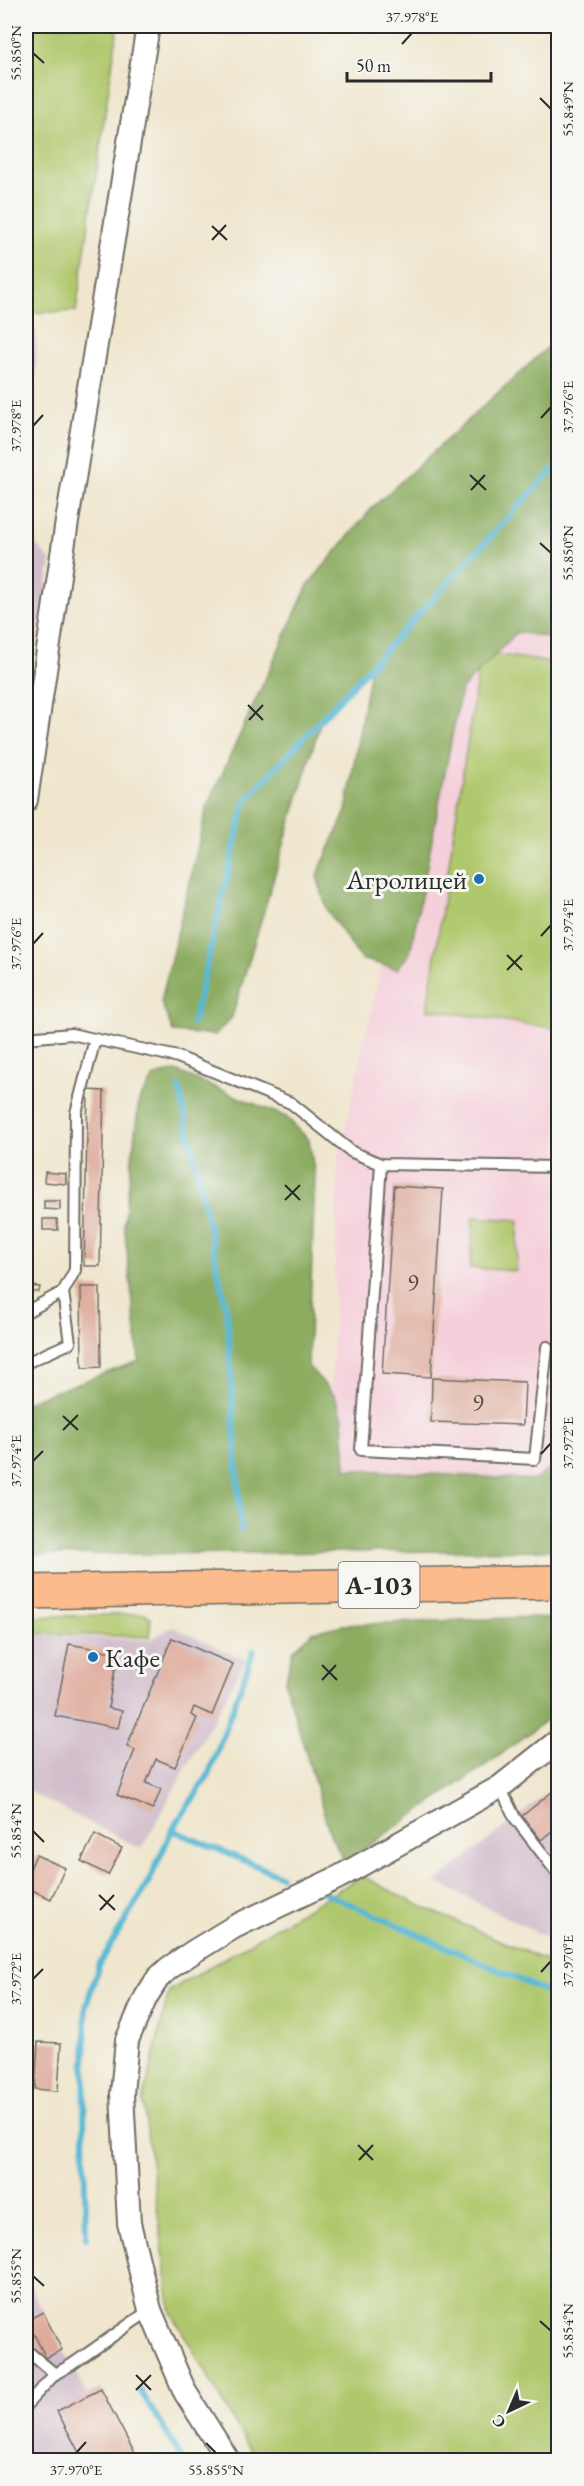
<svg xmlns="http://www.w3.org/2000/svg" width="584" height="2486" viewBox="0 0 584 2486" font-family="'EB Garamond',serif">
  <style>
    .built { fill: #f5cfda }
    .industrial { fill: #d1bdcb }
    .green { fill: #b0c86d; stroke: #6e7a4c; stroke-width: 1.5 }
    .forest { fill: #8cac60; stroke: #5c6c46; stroke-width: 1.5 }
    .water { fill: #56b8d4; stroke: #407280; stroke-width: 1.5 }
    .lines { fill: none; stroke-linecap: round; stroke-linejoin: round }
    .stream { stroke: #56b8d4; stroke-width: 6 }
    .building { fill: #deab9b }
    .lane-casing { stroke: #706c64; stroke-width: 14 }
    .street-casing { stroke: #706c64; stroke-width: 26 }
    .primary-casing { stroke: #706c64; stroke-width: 36 }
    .lane { stroke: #fff; stroke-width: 10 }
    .street { stroke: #fff; stroke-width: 22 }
    .primary { stroke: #fbbb8c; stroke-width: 33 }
    .ticks { fill: none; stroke: #2b2b2b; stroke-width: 2 }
    .poi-dot { fill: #1f6fb2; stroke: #f6f6f2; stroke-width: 2 }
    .labels { text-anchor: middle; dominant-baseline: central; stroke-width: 6; stroke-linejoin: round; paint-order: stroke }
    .number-label { font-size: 24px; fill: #584b47 }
    .shield { fill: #f6f6f2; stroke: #686867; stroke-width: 1.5 }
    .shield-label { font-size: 26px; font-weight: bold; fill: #2b2b2b }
    .poi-label { font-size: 27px; fill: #2b2b2b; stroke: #f6f6f2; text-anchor: end }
    .neatline { fill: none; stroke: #2b2b2b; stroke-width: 2 }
    .ticks-label { font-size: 15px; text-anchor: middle; fill: #2b2b2b }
  </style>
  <rect width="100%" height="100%" fill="#f6f6f2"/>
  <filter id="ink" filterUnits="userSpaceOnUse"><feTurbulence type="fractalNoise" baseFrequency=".0167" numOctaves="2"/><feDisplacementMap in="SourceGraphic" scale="12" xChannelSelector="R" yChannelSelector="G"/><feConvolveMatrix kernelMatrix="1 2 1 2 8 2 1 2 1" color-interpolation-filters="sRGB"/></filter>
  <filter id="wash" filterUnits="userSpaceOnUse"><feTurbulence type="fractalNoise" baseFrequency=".008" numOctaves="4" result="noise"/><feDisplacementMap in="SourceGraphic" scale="24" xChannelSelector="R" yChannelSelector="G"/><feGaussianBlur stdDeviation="1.35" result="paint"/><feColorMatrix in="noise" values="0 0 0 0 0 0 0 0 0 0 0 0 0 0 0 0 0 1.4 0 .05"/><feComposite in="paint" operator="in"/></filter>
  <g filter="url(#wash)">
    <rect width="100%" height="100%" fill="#efe6cd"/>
    <!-- built -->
    <path class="built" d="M465 587 558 599V1514L328 1503 338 1160Z"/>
    <!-- industrial -->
    <path class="industrial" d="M36 328V545L51 561 26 698V329Z
      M172 1627 246 1660 141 1849 26 1790V1635L150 1640Z
      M558 1784V1943L436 1882Z
      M26 2279 87 2394 101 2389 138 2460H26Z"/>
    <!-- green -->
    <path class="green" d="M26 26H118L76 311 26 313Z
      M481 652 558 664V1029L427 1009Z
      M473 1217 519 1220 516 1271 470 1268Z
      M140 1614H146L151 1618 149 1637 26 1633V1617Z
      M362 1876 414 1903 558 1966V2460H256L171 2312 143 2101 169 1991Z"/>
    <!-- forest -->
    <path class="forest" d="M558 338V639L517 632 461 690 410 953 397 969 361 959 327 910 317 876 346 811 370 668 320 724 232 1017 215 1035 173 1032 161 1002 207 807 308 585 373 507Z
      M176 1071 286 1117 309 1140 315 1176 308 1366 335 1396 343 1418 346 1469 535 1480 554 1465 558 1441V1550L26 1555V1402L139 1361 124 1224 139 1100 155 1076Z
      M535 1617 558 1619V1711L499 1756 345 1862 331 1837 285 1683 293 1651 313 1632 343 1625Z"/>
    <!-- water -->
    <path class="water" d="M26 542 32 548V595L26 615Z"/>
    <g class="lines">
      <!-- stream -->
      <path class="stream" d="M193 1023 245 801 558 464
        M179 1087 227 1313 241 1530
        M172 1830 281 1876
        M323 1892 558 1997
        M86 2238 84 2136 86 2006 99 1965 149 1881 172 1830 208 1776 254 1650
        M140 2390 183 2460"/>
    </g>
    <g id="blocks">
      <!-- building -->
      <path class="building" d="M88 1090 104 1091 100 1266H84Z
        M45 1172 66 1174V1184L44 1182Z
        M394 1186 443 1189 431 1377 382 1374Z
        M44 1201H60V1210L44 1209Z
        M43 1219H57L58 1230H43Z
        M26 1286 40 1287 39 1292 26 1291Z
        M81 1287H100L101 1367 82 1368Z
        M556 1370H558V1411L554 1410Z
        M432 1378 525 1382 523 1425 431 1422Z
        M172 1638 233 1664 212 1715 194 1707 191 1715 197 1718 175 1767 156 1759 146 1783 161 1789 153 1809 117 1795 135 1750 127 1746Z
        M69 1644 118 1653 108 1708 122 1711 118 1728 55 1716Z
        M558 1787V1826L541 1840 522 1816Z
        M95 1834 122 1848 108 1875 81 1861Z
        M36 1855 65 1868 51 1899 26 1887V1877Z
        M38 2042 61 2043 58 2091 35 2089Z
        M43 2312 62 2350 46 2358 27 2320Z
        M101 2389 138 2460H83L57 2411Z"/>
    </g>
  </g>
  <g filter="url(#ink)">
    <use href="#blocks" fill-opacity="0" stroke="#706c64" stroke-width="1.5"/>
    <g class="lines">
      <!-- lane casing -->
      <g class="lane-casing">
        <path id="lane" d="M26 1038 71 1034 178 1057 291 1103 352 1152 381 1164 558 1167
          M381 1164 361 1450 535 1459 547 1347
          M26 1312 63 1292
          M26 1363 70 1343 63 1292 75 1270 76 1113 95 1039
          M500 1787 515 1818 558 1874
          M26 2350 55 2374
          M26 2405 55 2374 71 2365 150 2310"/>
      </g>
      <!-- street casing -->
      <g class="street-casing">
        <path id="street" d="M26 800 66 528 148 26
          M228 2460 185 2392 150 2310 129 2223 122 2094 127 2040 146 1997 158 1978 169 1968 193 1952 234 1927 339 1877 500 1787 558 1741"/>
      </g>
      <!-- primary casing -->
      <g class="primary-casing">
        <path id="primary" d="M26 1592 558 1582"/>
      </g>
      <!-- lane -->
      <use href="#lane" class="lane"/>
      <!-- street -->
      <use href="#street" class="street"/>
      <!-- primary -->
      <use href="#primary" class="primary"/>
    </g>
  </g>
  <!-- ticks -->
  <path class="ticks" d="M402 44 412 33M33 53 44 63M540 98 551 109M212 226 227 240M212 240 226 225M541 418 551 407M33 426 43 415M470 475 486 490M471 490 485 475M540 543 551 553M248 705 263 720M249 720 263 705M541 936 551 925M33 944 43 933M507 955 522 970M507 970 522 955M285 1185 300 1200M285 1200 300 1185M63 1416 78 1430M63 1430 78 1415M541 1454 551 1443M33 1461 43 1451M322 1665 337 1680M322 1680 336 1665M33 1831 44 1842M99 1895 115 1910M100 1910 114 1895M541 1972 551 1961M33 1979 43 1969M358 2145 373 2160M359 2160 373 2145M33 2276 44 2286M540 2321 551 2331M136 2375 151 2390M136 2390 151 2375M206 2443 216 2453M76 2453 86 2442"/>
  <!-- markers -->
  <g class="poi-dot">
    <circle cx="479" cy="879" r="6"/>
    <circle cx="93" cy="1657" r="6"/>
  </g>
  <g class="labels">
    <!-- number labels -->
    <g class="number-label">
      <text x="413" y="1282">9</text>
      <text x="478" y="1402">9</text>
    </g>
    <!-- shield labels -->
    <rect class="shield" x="338.5" y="1562" width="81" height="46" rx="4.5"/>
    <g class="shield-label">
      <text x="379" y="1585">А-103</text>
    </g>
    <!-- poi labels -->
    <g class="poi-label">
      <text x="467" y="879">Агролицей</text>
      <text x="105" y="1657" text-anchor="start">Кафе</text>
    </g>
  </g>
  <!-- margin -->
  <rect width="584" height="2486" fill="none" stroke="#f6f6f2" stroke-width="66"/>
  <!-- north arrow -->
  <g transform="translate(509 2411) rotate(224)" stroke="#f6f6f2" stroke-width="4.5" paint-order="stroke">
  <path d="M0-4.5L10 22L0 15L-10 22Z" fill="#2b2b2b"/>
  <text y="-9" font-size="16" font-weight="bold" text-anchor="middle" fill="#2b2b2b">С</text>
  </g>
  <!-- scale -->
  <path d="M347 72v9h144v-9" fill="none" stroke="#2b2b2b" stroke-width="3"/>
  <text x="356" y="72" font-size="18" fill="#2b2b2b" stroke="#f6f6f2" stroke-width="4.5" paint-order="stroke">50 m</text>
  <rect x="33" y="33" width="518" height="2420" class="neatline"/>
  <g class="ticks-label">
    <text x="412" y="22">37.978°E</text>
    <text transform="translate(16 53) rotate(-90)" y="5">55.850°N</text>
    <text transform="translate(568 109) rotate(-90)" y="5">55.849°N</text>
    <text transform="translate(568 407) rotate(-90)" y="5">37.976°E</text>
    <text transform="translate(16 426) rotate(-90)" y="5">37.978°E</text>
    <text transform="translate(568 553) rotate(-90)" y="5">55.850°N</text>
    <text transform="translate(568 925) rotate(-90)" y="5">37.974°E</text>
    <text transform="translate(16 944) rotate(-90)" y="5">37.976°E</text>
    <text transform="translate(568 1443) rotate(-90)" y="5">37.972°E</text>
    <text transform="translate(16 1461) rotate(-90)" y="5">37.974°E</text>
    <text transform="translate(16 1831) rotate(-90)" y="5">55.854°N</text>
    <text transform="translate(568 1961) rotate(-90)" y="5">37.970°E</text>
    <text transform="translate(16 1979) rotate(-90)" y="5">37.972°E</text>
    <text transform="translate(16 2276) rotate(-90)" y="5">55.855°N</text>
    <text transform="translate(568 2331) rotate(-90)" y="5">55.854°N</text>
    <text x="76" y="2475">37.970°E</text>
    <text x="216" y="2475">55.855°N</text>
  </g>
</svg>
